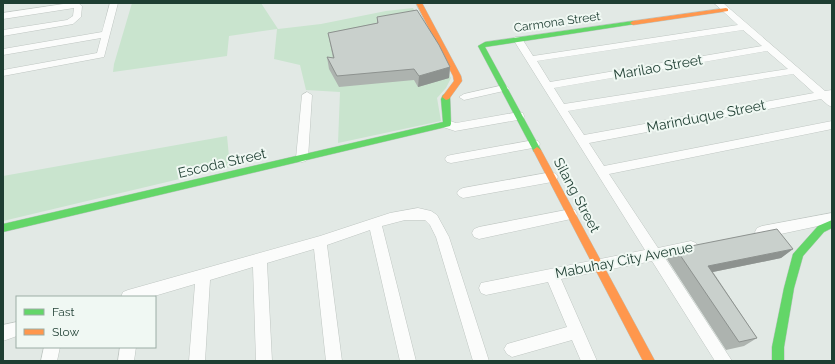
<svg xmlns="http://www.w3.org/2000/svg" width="835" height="364" viewBox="0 0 835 364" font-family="Raleway,sans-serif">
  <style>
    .green { fill: #c9e4ce }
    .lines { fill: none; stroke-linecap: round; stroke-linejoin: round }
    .street-casing { stroke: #bfc6c2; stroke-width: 1 }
    .fast-casing { stroke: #bbc5c1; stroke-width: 1 }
    .slow-casing { stroke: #bbc5c1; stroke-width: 1 }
    .street { fill: #fbfcfb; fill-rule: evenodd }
    .fast { fill: #63d668; fill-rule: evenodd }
    .slow { fill: #ff974d; fill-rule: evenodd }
    .wall { fill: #adb3af }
    .shaded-wall { fill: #8d928f }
    .building { fill: #c9d0cc; stroke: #8d928f }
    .labels { text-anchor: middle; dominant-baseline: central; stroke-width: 4; stroke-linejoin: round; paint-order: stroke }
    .far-street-label { font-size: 12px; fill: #1e3e32; stroke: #f0f8f3 }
    .street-label { font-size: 14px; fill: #1e3e32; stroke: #f0f8f3 }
  </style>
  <rect width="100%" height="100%" fill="#e2e9e5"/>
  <!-- green -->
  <path class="green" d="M132 3H261L278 29 321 24 386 11 413 8 451 78 446 88 437 98 441 121 338 143 340 92 306 90 300 65 274 59 277 29 229 36 227 56 113 72 114 64Z
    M227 136 230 167 3 221V176Z"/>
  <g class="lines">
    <!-- street casing -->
    <g class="street-casing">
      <path id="street" d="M70 3H78L82 6 81 17 73 24 3 36V30L67 20 73 16 74 8 3 19V13Z
        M110 3H118L104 57 3 76V70L97 53 101 38 3 55V49L102 32Z
        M714 3H723L825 91 832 90V107L828 105 821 99 589 143 604 166 832 121V129L609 174 658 248 691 241 696 243 698 247 696 251 665 258 732 361H715L652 261 561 279 597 361H581L572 340 512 357 507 354 504 349 507 344 567 327 548 282 486 295 481 293 479 288 481 283 645 250 513 39 515 37H521L533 56 738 25ZM743 30 762 46 550 82 537 61ZM767 51 788 69 564 104 554 88ZM793 74 814 93 584 135 568 111Z
        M504 85 509 88 508 90 464 100 459 97 464 94Z
        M307 92 312 95 308 158 306 161 302 162 298 161 296 158 302 95Z
        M519 112 523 113 524 116 523 119 455 131 443 127 442 124 443 121 447 120 456 123Z
        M534 140 538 141 540 144 538 147 451 163 447 162 445 159 447 156 451 155Z
        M552 172 556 174 558 177 556 180 552 182 463 198 459 196 457 193 459 190 463 188Z
        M418 208 431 211 437 215 449 237 489 361H473L436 237 430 225 425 220H405L382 226 416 361H400L370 230 327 245 342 361H326L314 249 267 263 272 361H256L253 267 210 280 205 361H189L195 284 151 297H121L123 292 128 290 320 236 390 213Z
        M571 209 575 210 577 214 575 218 571 219 479 239 474 237 472 233 474 229 479 227Z
        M832 213V223L762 238 757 236 755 232 757 228 762 226Z
        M17 322V336L3 341V325Z
        M44 347H60L57 361H41Z
        M120 347H136L134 361H118Z"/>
    </g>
    <!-- fast casing -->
    <g class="fast-casing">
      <path id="fast" d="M633 21 635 22V24L485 47 541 150 540 152H534L478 46 485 42Z
        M446 94 450 97 451 124 450 126 3 232V224L443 122 441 99 443 95Z
        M832 220V228L824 232 803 256 794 288 784 347V361H772V347L784 288 793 254 818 226Z"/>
    </g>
    <!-- slow casing -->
    <g class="slow-casing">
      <path id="slow" d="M416 3H422L461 76 462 81 449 99 446 100 442 97 454 81 453 76Z
        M726 8 728 9V11L633 25 630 23 633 21Z
        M537 147 541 150 655 361H643L533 150Z"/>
    </g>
    <!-- street -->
    <use href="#street" class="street"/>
    <!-- fast -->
    <use href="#fast" class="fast"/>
    <!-- slow -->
    <use href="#slow" class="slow"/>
  </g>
  <!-- wall -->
  <path class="wall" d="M377 17 450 67 449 78 418 87 414 80 339 87 329 69 327 57 333 58 328 33 377 23Z
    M676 249H793L781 258 713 272 757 338 744 346 726 350 667 259Z"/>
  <!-- shaded-wall -->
  <path class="shaded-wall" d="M450 67 449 78 418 87 419 76Z
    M793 249 781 258 698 275 708 266Z"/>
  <!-- building -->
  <path class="building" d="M417 10 439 45 450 67 419 76 414 69 337 76 327 57 334 58 328 33 378 23 377 17Z
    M777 229 793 249 708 266 757 338 739 342 676 249Z"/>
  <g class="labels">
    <!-- far-street labels -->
    <g class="far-street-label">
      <text transform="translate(557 22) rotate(-8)">Carmona Street</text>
    </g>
    <!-- street labels -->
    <g class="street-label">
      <text transform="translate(658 67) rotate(-10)">Marilao Street</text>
      <text transform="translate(706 116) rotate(-11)">Marinduque Street</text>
      <text transform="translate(222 163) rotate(-13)">Escoda Street</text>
      <text transform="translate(577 195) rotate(62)">Silang Street</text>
      <text transform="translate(624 260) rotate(-11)">Mabuhay City Avenue</text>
    </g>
  </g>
  <!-- border -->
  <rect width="835" height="364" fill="none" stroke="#1e3e32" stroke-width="8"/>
  <!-- legend -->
  <rect x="16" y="296" width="140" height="52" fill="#f0f8f3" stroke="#9caea6"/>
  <rect x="24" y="309" width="20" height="6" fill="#63d668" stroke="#9caea6"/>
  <text x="52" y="316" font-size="12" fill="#1e3e32">Fast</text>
  <rect x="24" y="329" width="20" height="6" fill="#ff974d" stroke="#9caea6"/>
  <text x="52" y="336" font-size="12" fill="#1e3e32">Slow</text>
</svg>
